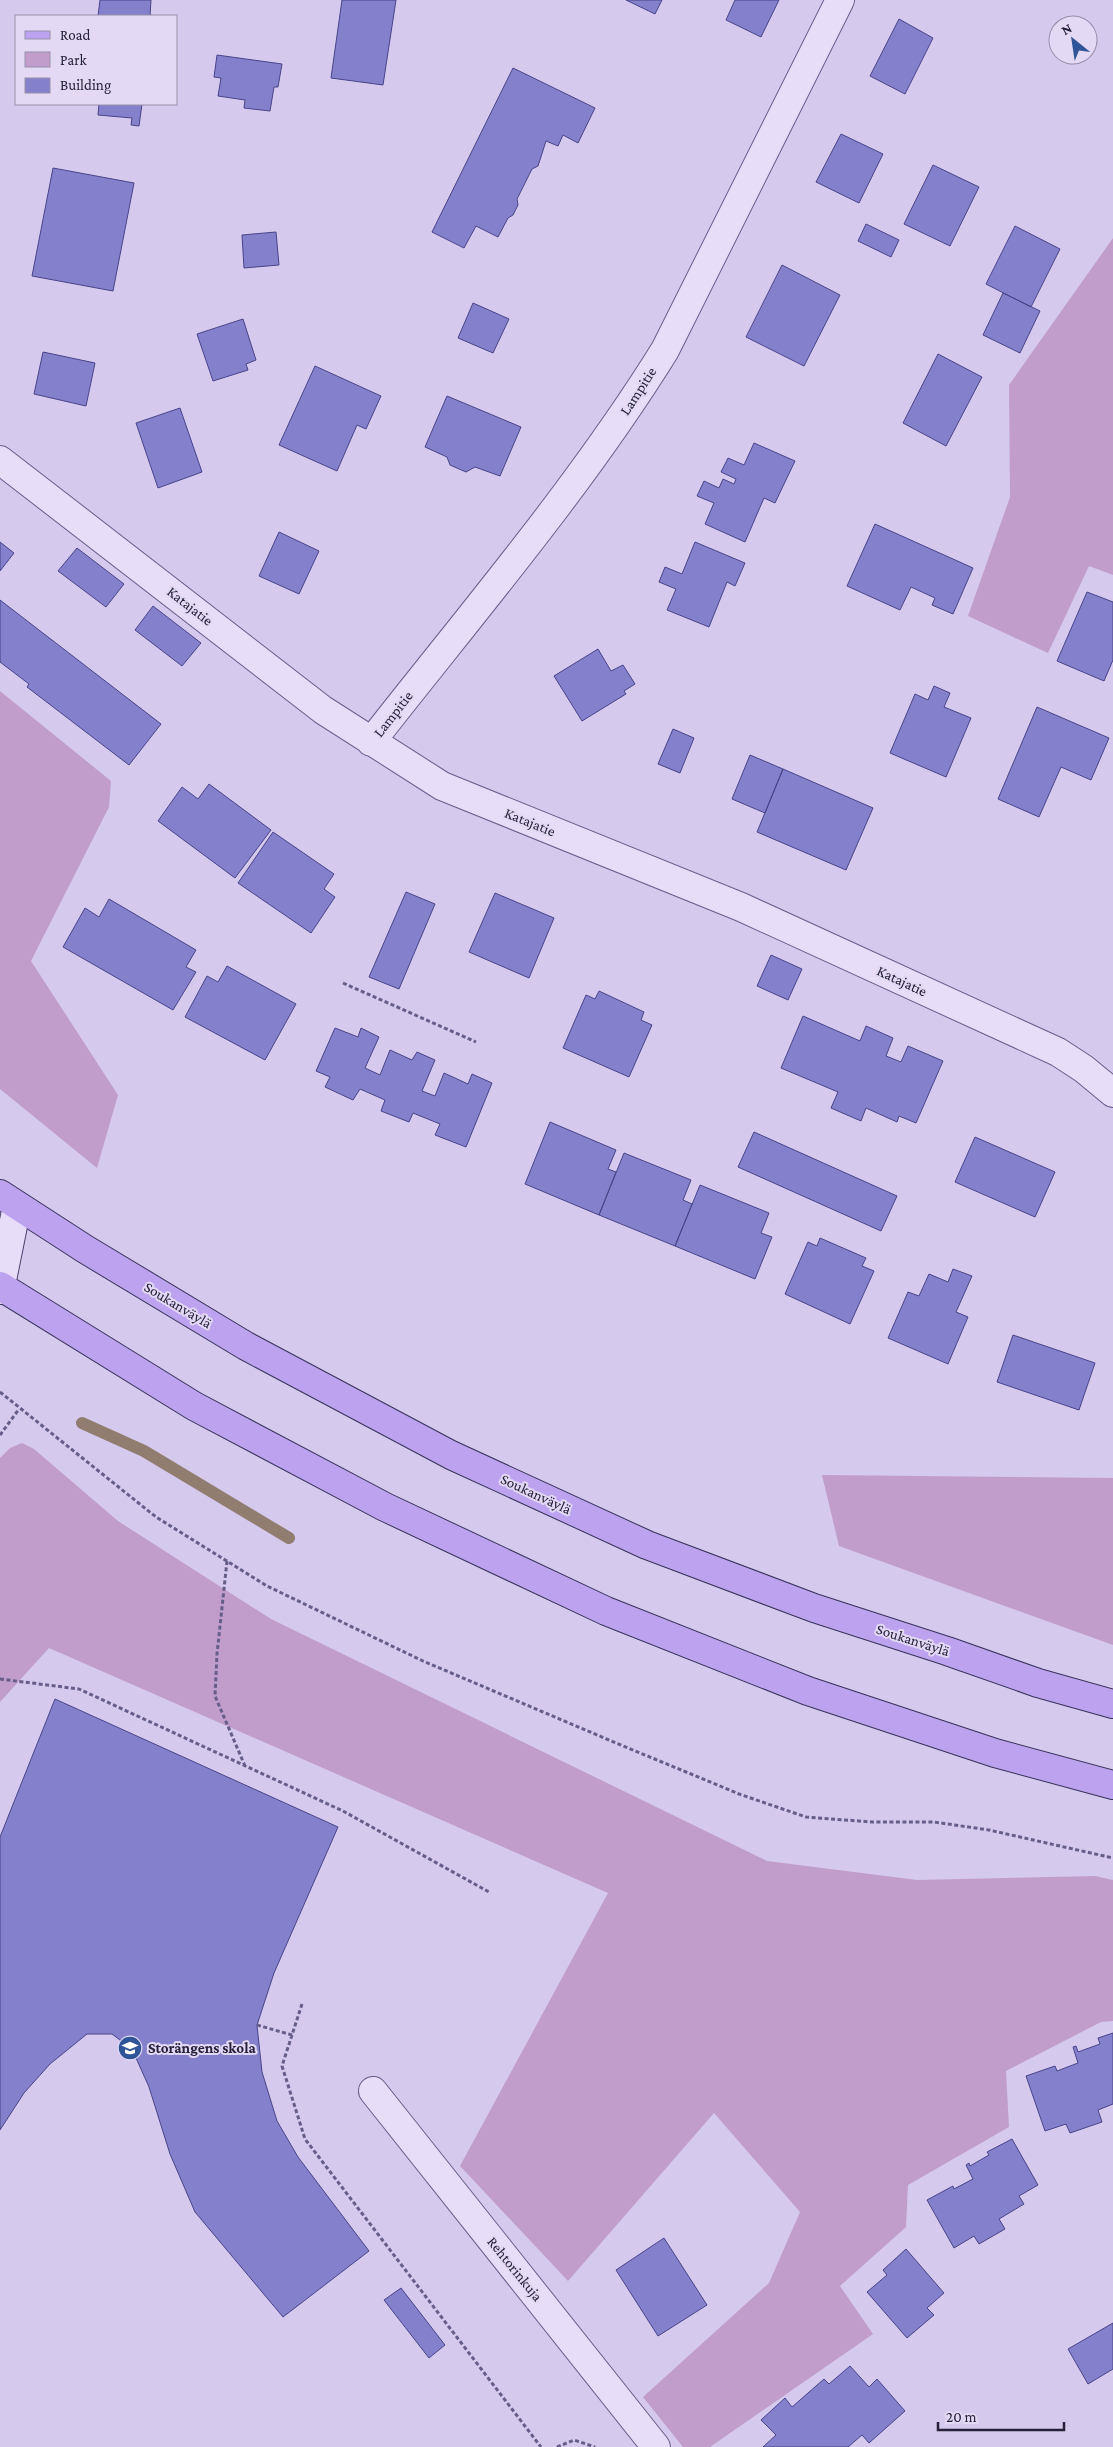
<svg xmlns="http://www.w3.org/2000/svg" width="1113" height="2447" viewBox="0 0 1113 2447" font-family="'Crimson Pro',serif">
  <style>
    .green { fill: #c19dcc }
    .lines { fill: none; stroke-linecap: round; stroke-linejoin: round }
    .stream { stroke: #917d70; stroke-width: 12 }
    .building { fill: #8580cb; stroke: #484489 }
    .minor-casing { stroke: #665e8a; stroke-width: 30 }
    .secondary-casing { stroke: #48416c; stroke-width: 30 }
    .primary-casing { stroke: #363258; stroke-width: 30 }
    .path { stroke: #665e8a; stroke-width: 3; stroke-dasharray: 4 2.5; stroke-linecap: butt }
    .minor { stroke: #e7ddf8; stroke-width: 28 }
    .secondary { stroke: #e7ddf8; stroke-width: 28 }
    .primary { stroke: #bda3ef; stroke-width: 28 }
    .labels { text-anchor: middle; dominant-baseline: central; stroke-width: 4; stroke-linejoin: round; paint-order: stroke }
    .street-label { font-size: 15px; fill: #25213b; stroke: #e3d9f5 }
    .poi-label { font-size: 15px; font-weight: bold; fill: #25213b; stroke: #e3d9f5; text-anchor: start }
  </style>
  <rect width="100%" height="100%" fill="#d6c9ee"/>
  <!-- green -->
  <path class="green" d="M1113 238V575L1089 566 1048 653 968 616 1010 497 1009 385Z
    M0 691 111 781 109 807 31 961 118 1095 97 1168 0 1089Z
    M22 1443 34 1449 118 1521 271 1619 767 1861 917 1880 1095 1876 1113 1880V2021L1101 2022 1006 2071 1009 2127 908 2185 906 2227 840 2286 873 2334 710 2447H683L643 2397 769 2283 800 2212 714 2113 568 2281 460 2166 608 1893 49 1648 0 1702V1458L10 1448Z
    M822 1475 1113 1478V1645L839 1546Z"/>
  <g class="lines">
    <!-- stream -->
    <path class="stream" d="M82 1423 144 1451 289 1538"/>
  </g>
  <!-- building -->
  <path class="building" d="M100 0H151L150 16H98Z
    M342 0H396L383 85 331 78Z
    M626 0H662L655 14Z
    M735 0H779L761 37 726 20Z
    M899 19 933 38 905 94 870 76Z
    M217 55 282 64 278 87H274L270 111 244 108 245 100 218 96 221 78 214 77Z
    M513 68 595 108 578 143 563 135 558 146 546 141 538 166 532 169 517 199 518 205 513 215 508 218 498 237 476 226 464 248 432 232Z
    M99 104H142L139 126 131 125 132 118 98 115Z
    M841 134 883 154 859 203 816 182Z
    M933 165 979 187 950 246 904 224Z
    M53 168 134 183 113 291 32 276Z
    M866 224 899 240 891 257 858 241Z
    M1015 226 1060 249 1031 307 986 284Z
    M276 232 279 265 244 268 242 235Z
    M782 265 840 295 804 366 746 337Z
    M1003 293 1040 311 1020 353 983 335Z
    M473 303 509 319 493 353 458 338Z
    M243 319 256 360 246 364 248 370 213 381 197 334Z
    M43 352 95 363 86 406 34 394Z
    M938 354 982 377 946 446 903 423Z
    M315 366 381 396 366 429 357 425 337 471 279 445Z
    M447 396 521 427 500 476 475 467 466 472 450 465 447 457 425 447Z
    M180 408 202 472 158 488 136 423Z
    M754 443 795 461 775 503 764 498 745 542 705 524 714 503 697 496 704 481 719 488 723 479 734 484 736 479 721 472 728 458 744 465Z
    M875 524 973 568 953 614 932 605 935 598 911 587 900 610 847 586Z
    M279 532 319 551 299 594 259 576Z
    M0 542 14 553 0 571Z
    M695 542 745 563 735 586 727 582 709 627 667 610 676 589 659 582 665 567 682 574Z
    M77 548 124 584 106 607 58 571Z
    M1087 592 1113 602V660L1104 681 1057 661Z
    M0 600 161 724 129 765 27 687 29 684 0 662Z
    M153 606 201 643 182 666 135 630Z
    M598 649 611 671 623 665 635 684 624 691 626 694 582 721 554 676Z
    M934 686 950 693 944 707 971 718 946 777 890 753 915 694 928 700Z
    M1037 707 1109 738 1091 780 1061 767 1039 817 998 799Z
    M673 729 694 738 680 773 658 764Z
    M750 755 783 769 765 813 732 799Z
    M783 769 873 808 846 870 757 832Z
    M209 784 271 830 235 878 158 821 182 787 198 799Z
    M273 832 334 874 324 889 335 897 311 933 238 883Z
    M406 892 435 904 399 989 369 977Z
    M495 893 554 918 529 978 469 952Z
    M109 899 196 950 186 967 196 972 173 1010 63 947 85 908 99 917Z
    M771 955 802 969 788 1000 757 986Z
    M227 966 296 1004 265 1060 185 1017 207 976 218 982Z
    M599 991 644 1012 641 1020 652 1025 629 1077 563 1048 586 995 595 999Z
    M803 1016 860 1041 866 1026 893 1038 886 1056 901 1062 908 1046 943 1061 916 1123 899 1116 897 1122 866 1108 861 1121 831 1108 838 1092 781 1068Z
    M335 1028 358 1037 361 1028 379 1037 365 1068 380 1075 390 1050 412 1060 417 1052 435 1060 422 1091 435 1096 444 1073 468 1084 472 1074 492 1083 466 1147 435 1135 440 1124 413 1113 409 1122 381 1111 385 1100 360 1089 353 1100 325 1087 330 1077 316 1071Z
    M550 1122 616 1150 608 1169 616 1172 599 1215 525 1184Z
    M754 1132 897 1196 881 1231 738 1167Z
    M975 1137 1055 1172 1035 1217 955 1182Z
    M624 1153 691 1180 683 1200 692 1204 675 1246 599 1215Z
    M700 1185 769 1213 761 1233 772 1237 755 1279 675 1246Z
    M820 1238 866 1258 862 1266 874 1271 850 1324 785 1294 808 1242 817 1246Z
    M953 1269 972 1276 956 1312 968 1317 948 1364 888 1338 908 1292 919 1296 929 1274 948 1282Z
    M1013 1335 1095 1363 1079 1410 997 1382Z
    M55 1699 338 1827 274 1973 257 2025 262 2072 277 2121 298 2157 369 2251 283 2317 195 2212 170 2154 149 2087 132 2049 112 2034H87L50 2064 24 2093 0 2130V1837Z
    M1113 2033V2104L1098 2110 1102 2122 1070 2133 1066 2124 1045 2131 1026 2076 1055 2066 1057 2071 1078 2063 1073 2047 1076 2046 1078 2052 1100 2044 1098 2038Z
    M1012 2139 1038 2185 1019 2196 1024 2204 999 2219 1005 2229 979 2244 974 2236 954 2248 927 2200 953 2186 954 2189 973 2179 966 2165 969 2163 970 2166 989 2155 987 2152Z
    M664 2238 707 2305 658 2336 616 2270Z
    M906 2249 944 2293 927 2308 934 2315 907 2338 867 2292 887 2275 883 2270Z
    M401 2288 445 2345 429 2358 384 2300Z
    M1113 2323V2369L1088 2384 1068 2349Z
    M850 2366 869 2387 877 2379 905 2411 869 2443 862 2435 848 2447H763L776 2435 761 2420 785 2398 792 2407 824 2379 829 2384Z"/>
  <g class="lines">
    <!-- minor casing -->
    <g class="minor-casing">
      <path id="minor" d="M0 460 323 710 442 786 741 907 1058 1052 1084 1069 1113 1093
        M371 742C471 614 580 487 665 350L840 0
        M373 2091 656 2447"/>
    </g>
    <!-- secondary casing -->
    <g class="secondary-casing">
      <path id="secondary" d="M0 1290 17 1206"/>
    </g>
    <!-- primary casing -->
    <g class="primary-casing">
      <path id="primary" d="M0 1194 85 1249 246 1346 451 1455 647 1545 814 1608 947 1651 1038 1683 1113 1704
        M0 1286 194 1406 385 1507 606 1611 808 1691 995 1753 1113 1785"/>
    </g>
    <!-- path -->
    <path class="path" d="M343 983 476 1042
      M0 1392 156 1517 267 1586 423 1661 609 1740 739 1794 806 1817 872 1822H934L989 1830 1113 1858
      M0 1435 19 1409
      M227 1561 217 1654 215 1696 245 1766
      M0 1679 79 1689 343 1811 489 1892
      M302 2004 282 2066 305 2139 541 2447
      M257 2025 292 2035
      M557 2447 574 2440 595 2447"/>
    <!-- minor -->
    <use href="#minor" class="minor"/>
    <!-- secondary -->
    <use href="#secondary" class="secondary"/>
    <!-- primary -->
    <use href="#primary" class="primary"/>
  </g>
  <!-- icons -->
  <defs>
    <g id="school-disc" transform="scale(1.25)"><circle r="9.5" fill="#2f5498" stroke="#e3d9f5"/><path d="M0-5L7-2L0 1L-7-2ZM-4 1L0 2.5L4 1V4Q0 6-4 4Z" fill="#fff"/></g>
  </defs>
  <g fill-rule="evenodd">
    <use href="#school-disc" x="130" y="2048"/>
  </g>
  <g class="labels">
    <!-- street labels -->
    <g class="street-label">
      <text transform="translate(638 391) rotate(-57)">Lampitie</text>
      <text transform="translate(190 606) rotate(38)">Katajatie</text>
      <text transform="translate(393 714) rotate(-52)">Lampitie</text>
      <text transform="translate(530 822) rotate(22)">Katajatie</text>
      <text transform="translate(902 981) rotate(25)">Katajatie</text>
      <text transform="translate(178 1305) rotate(31)">Soukanväylä</text>
      <text transform="translate(536 1494) rotate(25)">Soukanväylä</text>
      <text transform="translate(913 1640) rotate(18)">Soukanväylä</text>
      <text transform="translate(515 2269) rotate(51)">Rehtorinkuja</text>
    </g>
    <!-- poi labels -->
    <g class="poi-label">
      <text x="148" y="2048">Storängens skola</text>
    </g>
  </g>
  <!-- legend -->
  <rect x="15" y="15" width="162" height="90" fill="#e3d9f5" stroke="#978fab"/>
  <rect x="25" y="31" width="25" height="8" fill="#bda3ef" stroke="#978fab"/>
  <text x="60" y="40" font-size="15" fill="#25213b">Road</text>
  <rect x="25" y="52" width="25" height="15" fill="#c19dcc" stroke="#978fab"/>
  <text x="60" y="65" font-size="15" fill="#25213b">Park</text>
  <rect x="25" y="78" width="25" height="15" fill="#8580cb" stroke="#978fab"/>
  <text x="60" y="90" font-size="15" fill="#25213b">Building</text>
  <!-- north arrow -->
  <g transform="translate(1073 40) rotate(330)"><circle r="24" fill="#e3d9f5" stroke="#978fab"/>
  <path d="M0-4L9 19L0 12L-9 19Z" fill="#2f5498"/>
  <text y="-8" font-size="14" font-weight="bold" text-anchor="middle" fill="#25213b">N</text>
  </g>
  <!-- scale -->
  <path d="M938 2422v8h126v-8" fill="none" stroke="#25213b" stroke-width="2.5"/>
  <text x="946" y="2422" font-size="15" fill="#25213b" stroke="#e3d9f5" stroke-width="4" paint-order="stroke">20 m</text>
</svg>
